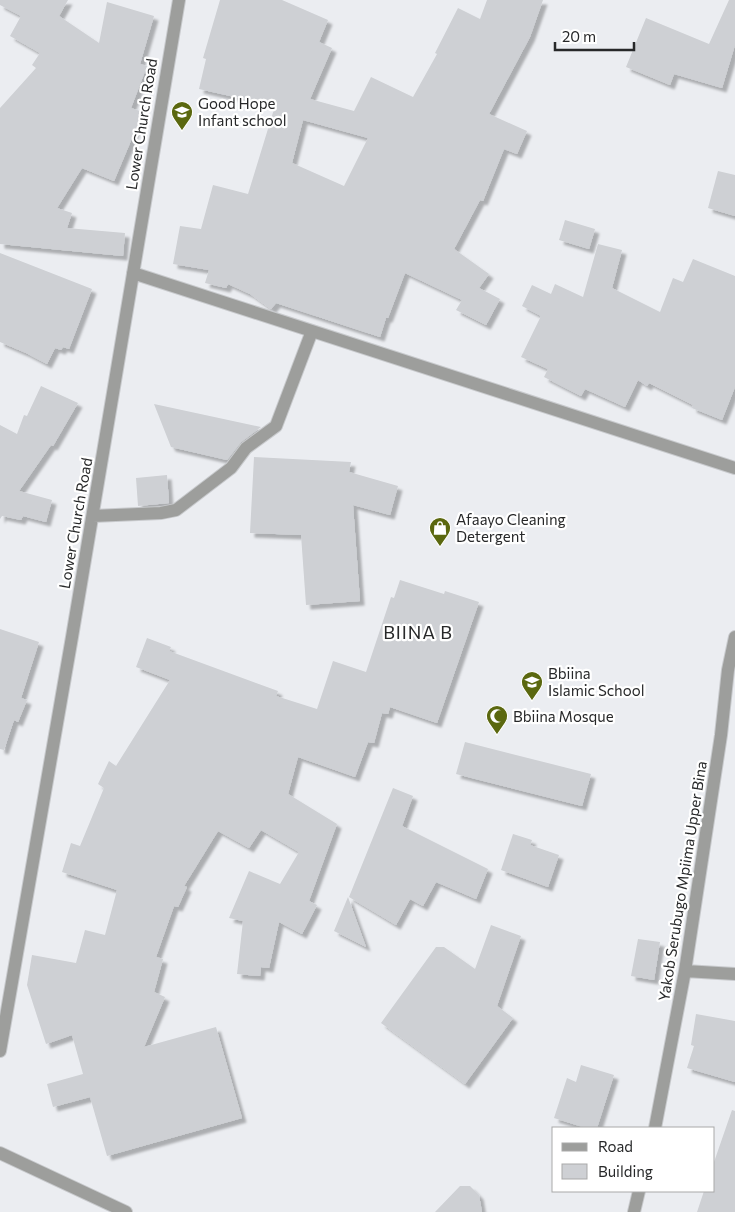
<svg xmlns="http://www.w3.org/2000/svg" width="735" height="1212" viewBox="0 0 735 1212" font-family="Commissioner,sans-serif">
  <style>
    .building { fill: #ced0d4; fill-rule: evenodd; filter: url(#shadow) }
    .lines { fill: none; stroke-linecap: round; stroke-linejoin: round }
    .minor-casing { stroke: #c8cacd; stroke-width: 14 }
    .minor { stroke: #9d9e9c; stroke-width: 12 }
    .labels { text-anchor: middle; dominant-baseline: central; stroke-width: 4.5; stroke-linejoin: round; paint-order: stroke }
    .poi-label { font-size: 15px; fill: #272829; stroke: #fff; text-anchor: start }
    .street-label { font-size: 15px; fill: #272829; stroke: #fff }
    .quarter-label { font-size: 18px; letter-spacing: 1px; fill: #272829; stroke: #fff }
  </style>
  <defs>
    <filter id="shadow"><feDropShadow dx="4.5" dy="4.5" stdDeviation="1" flood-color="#0004"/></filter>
  </defs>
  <rect width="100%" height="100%" fill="#ebedf1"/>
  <!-- building -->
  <path class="building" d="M0 0H68L59 16 99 43 107 2 154 16 140 64 147 66 131 108 143 112 114 181 82 168 57 208 72 213 67 228 125 233 123 256 0 244V108L36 68 32 65 40 53 10 36 21 16 0 5Z
    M220 0H282L328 20 319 42 332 48 310 99 354 111 371 77 413 97 437 54 435 53 458 8 480 19 487 0H543L530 37 489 114 527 131 517 154 504 149 483 201 480 200 454 249 489 274 479 288 500 299 486 325 456 310 462 300 405 273 388 318H386L380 337 276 303 271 309 250 294 228 284 226 288 205 283 209 270 173 264 180 226 201 229 213 185 248 194 275 106 199 89 206 59 203 58ZM303 120 368 138 344 186 292 163Z
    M729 0H735V45L722 88 674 74 670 85 626 67 646 18 709 44Z
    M718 171 735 175V216L708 208Z
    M565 220 595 229 589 249 559 240Z
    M598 244 622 250 612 288 660 312 673 278 683 282 693 259 735 276V387L722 420 692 408 693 405 649 383 647 386 638 380 625 407 585 389 581 396 544 377 548 369 521 357 541 316 522 306 532 285 551 294 555 284 583 297Z
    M0 253 92 289 69 349 63 347 61 350 55 348 47 364 26 353 0 342Z
    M41 386 78 403 53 446 51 445 19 491 52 500 46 522 23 516 21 520 2 516 0 519V425L17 434 24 415 27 416Z
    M154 404 261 427 241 442 227 460 171 447Z
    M254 457 351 462 349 472 398 486 390 515 353 505 360 601 306 605 301 535 250 533Z
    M167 475 169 503 138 506 136 478Z
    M400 580 444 594 445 591 479 602 437 723 390 707 388 714 382 713 374 743 368 742 355 777 298 757 288 794 337 824 309 901 317 905 302 934 279 922 269 968 261 967 260 976 237 974 243 921 229 918 249 871 280 884 299 852 261 830 249 848 218 831 184 886 187 887 178 907 174 906 156 957 163 959 154 992 165 997 144 1047 216 1027 242 1118 107 1156 90 1097 53 1107 47 1084 83 1074 72 1035 46 1044 27 985 32 955 76 963 85 930 105 935 117 890 62 872 71 843 80 846 104 788 98 784 109 761 116 766 170 680 136 667 147 638 171 647 169 651 278 691 276 696 317 709 333 661 366 672 391 597 394 598Z
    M0 629 39 642 21 698 27 700 18 722 14 720 4 750 0 749Z
    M465 742 591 774 582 806 456 774Z
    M393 788 413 796 402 826 488 869 476 899 436 882 423 906 410 899 396 925 349 897Z
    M513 834 532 840 530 845 559 855 548 887 501 870Z
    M348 897 366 947 334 931Z
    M491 925 521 936 497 1006 513 1018 465 1084 381 1023 436 947H444L475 969Z
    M638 939 660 942 654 980 631 976Z
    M696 1014 735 1021V1082L687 1068 694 1046 691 1045Z
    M581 1065 614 1075 597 1128H586L554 1118 567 1078 576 1082Z
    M732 1110 735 1111V1212H697L704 1191H714V1162Z
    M460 1186H470L479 1195 482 1212H435Z"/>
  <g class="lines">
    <!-- minor casing -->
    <g class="minor-casing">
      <path id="minor" d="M133 273 735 468
        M93 516 161 513 176 510 231 468 246 448 276 426 312 331
        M685 971 735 974
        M0 1051 72 637 179 0
        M655 1128 685 971 721 735 728 670 735 637
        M0 1153 126 1212
        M634 1212 639 1191"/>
    </g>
    <!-- minor -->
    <use href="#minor" class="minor"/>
  </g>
  <!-- icons -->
  <defs>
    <g id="school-pin" transform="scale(1.125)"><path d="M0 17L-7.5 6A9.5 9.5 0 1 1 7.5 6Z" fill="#5b680f" stroke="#fff"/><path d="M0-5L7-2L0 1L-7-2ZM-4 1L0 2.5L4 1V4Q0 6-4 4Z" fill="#fff"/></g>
    <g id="shop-pin" transform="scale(1.125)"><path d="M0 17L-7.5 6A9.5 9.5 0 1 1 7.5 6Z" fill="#5b680f" stroke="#fff"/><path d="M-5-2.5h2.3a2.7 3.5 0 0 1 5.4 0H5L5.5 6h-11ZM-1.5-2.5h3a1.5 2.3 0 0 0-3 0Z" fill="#fff"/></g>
    <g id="mosque-pin" transform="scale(1.125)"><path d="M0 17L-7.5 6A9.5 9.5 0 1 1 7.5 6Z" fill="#5b680f" stroke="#fff"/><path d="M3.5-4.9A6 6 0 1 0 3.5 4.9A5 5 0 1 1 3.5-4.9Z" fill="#fff"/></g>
  </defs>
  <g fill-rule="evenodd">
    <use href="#school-pin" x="182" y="112"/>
    <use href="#shop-pin" x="440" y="528"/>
    <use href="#school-pin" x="532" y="682"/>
    <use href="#mosque-pin" x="497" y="716"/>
  </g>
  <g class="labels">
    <!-- poi labels -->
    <g class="poi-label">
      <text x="198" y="103">Good Hope<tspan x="198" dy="17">Infant school</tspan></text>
      <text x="456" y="519">Afaayo Cleaning<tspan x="456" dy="17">Detergent</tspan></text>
      <text x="548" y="673">Bbiina<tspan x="548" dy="17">Islamic School</tspan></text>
      <text x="513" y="716">Bbiina Mosque</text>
    </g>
    <!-- street labels -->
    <g class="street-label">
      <text transform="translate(141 124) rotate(-81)">Lower Church Road</text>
      <text transform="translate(75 523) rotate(-80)">Lower Church Road</text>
      <text transform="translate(682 881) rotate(-81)">Yakob Serubugo Mpiima Upper Bina</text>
    </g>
    <!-- quarter labels -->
    <g class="quarter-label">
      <text x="418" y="632">BIINA B</text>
    </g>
  </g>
  <!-- legend -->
  <rect x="552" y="1127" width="162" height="65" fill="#ffffff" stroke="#a9a9a9"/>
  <rect x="562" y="1143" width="25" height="8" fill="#9d9e9c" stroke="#a9a9a9"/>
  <text x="598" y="1152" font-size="15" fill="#272829">Road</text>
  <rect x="562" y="1164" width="25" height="15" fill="#ced0d4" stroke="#a9a9a9"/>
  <text x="598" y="1177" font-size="15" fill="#272829">Building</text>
  <!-- scale -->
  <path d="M555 42v8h79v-8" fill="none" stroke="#272829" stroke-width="2.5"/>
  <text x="562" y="42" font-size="15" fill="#272829" stroke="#ffffff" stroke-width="4" paint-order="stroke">20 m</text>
</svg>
